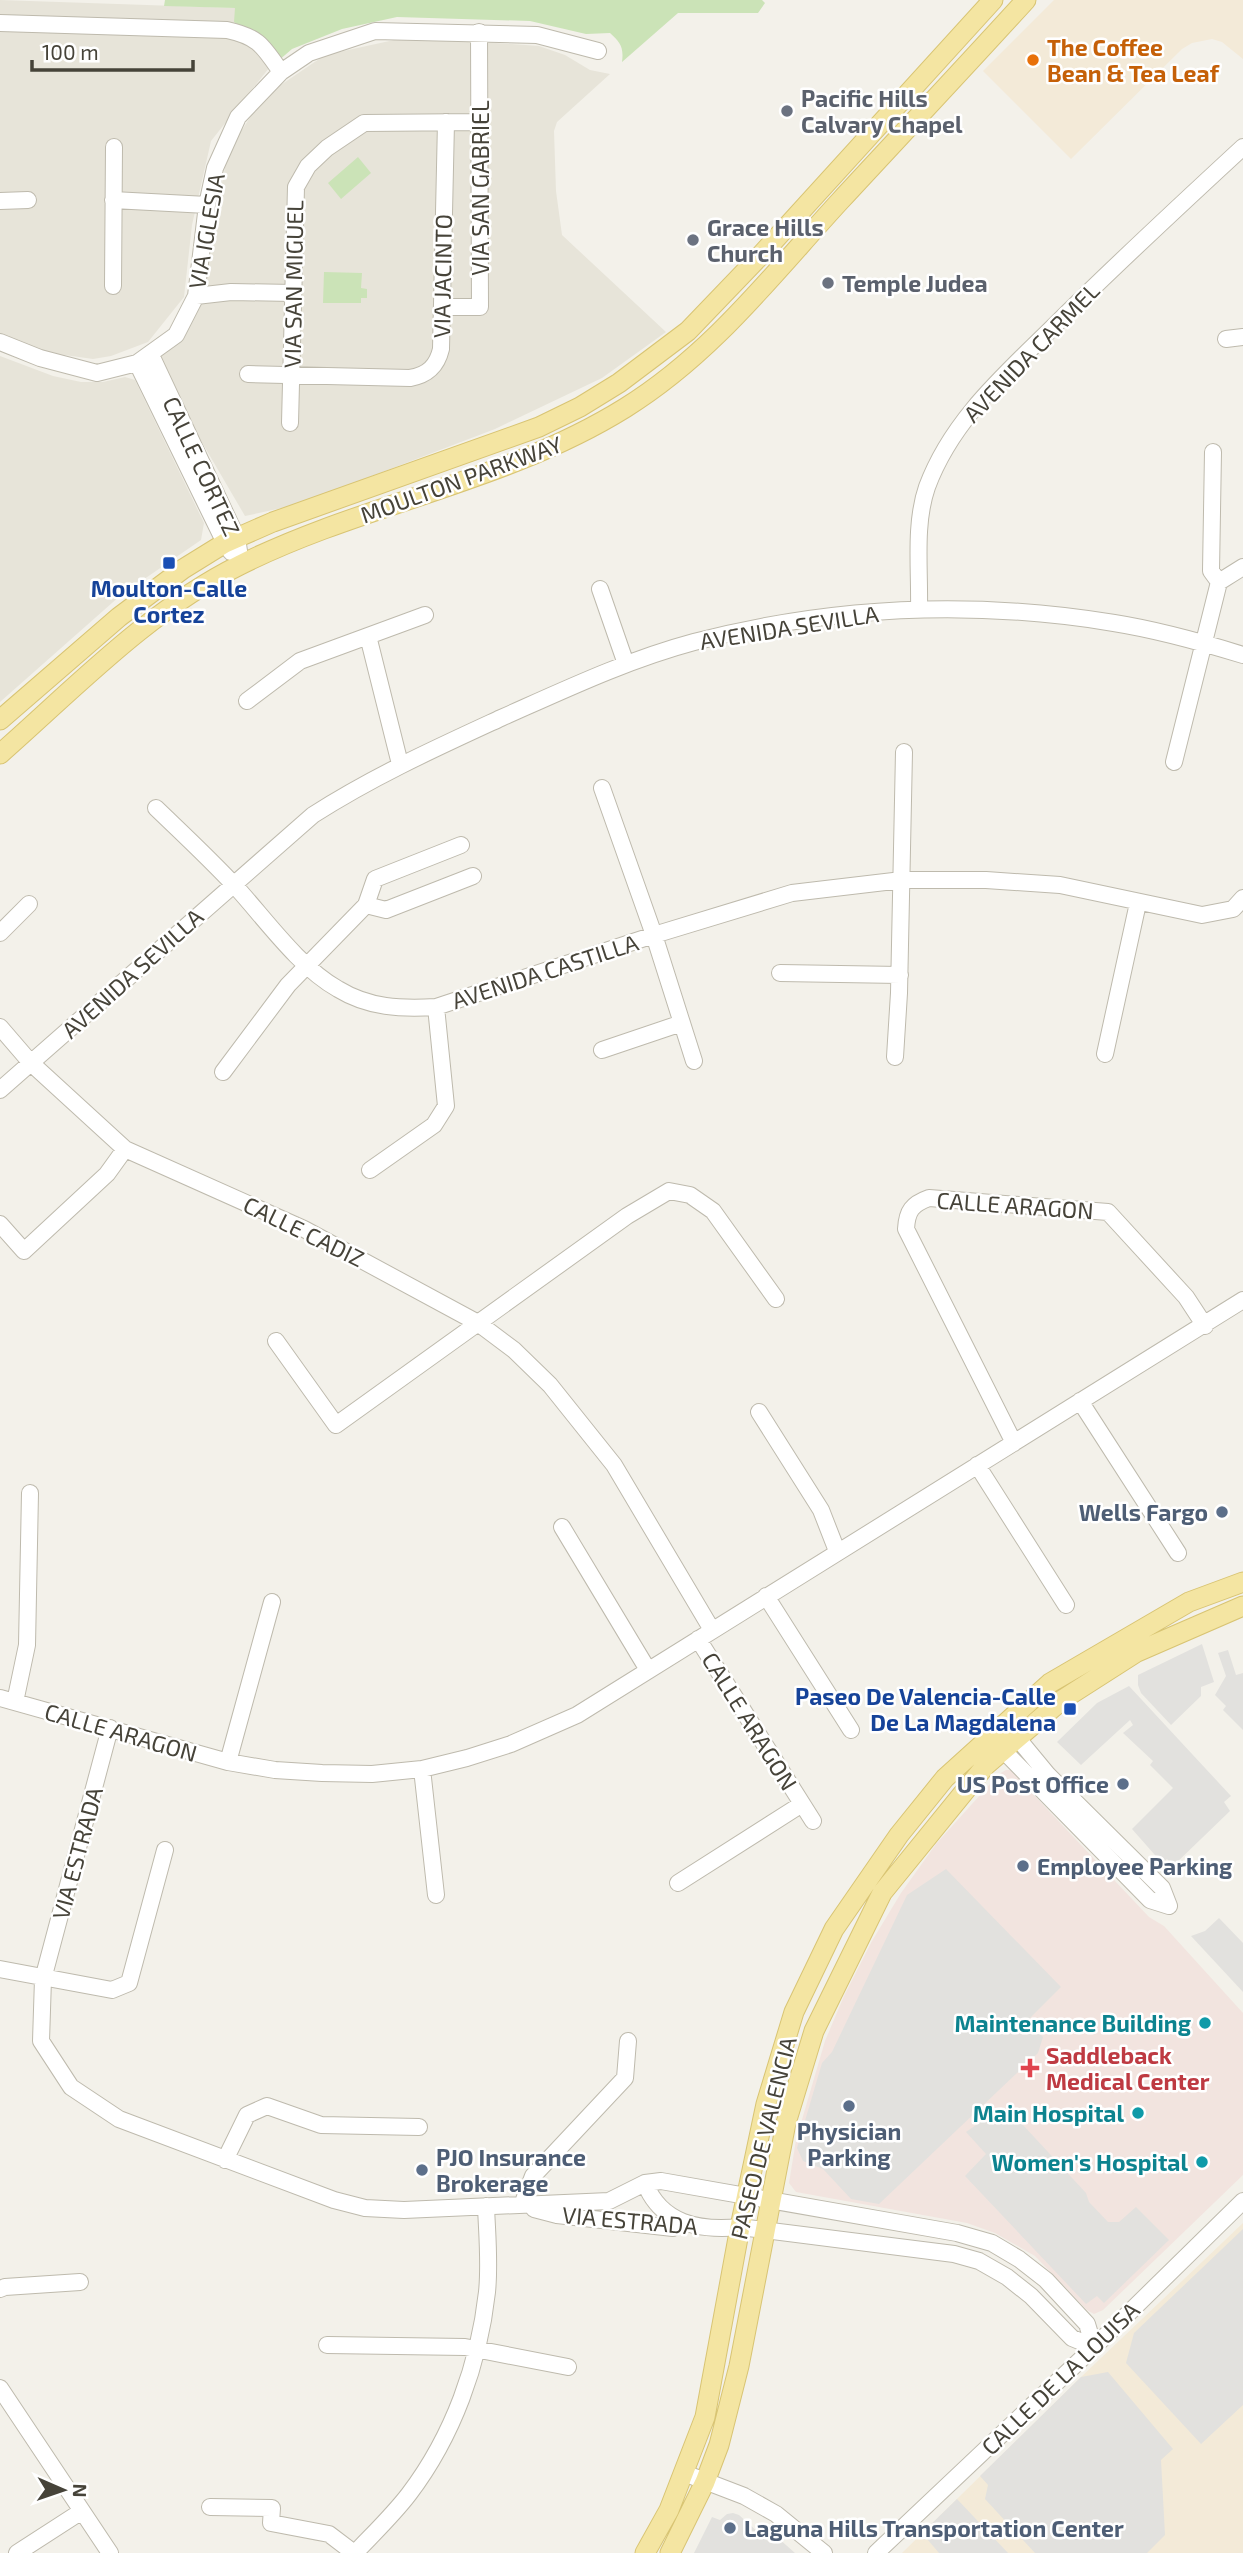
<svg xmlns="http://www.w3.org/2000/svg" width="1243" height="2553" viewBox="0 0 1243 2553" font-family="'Exo 2',sans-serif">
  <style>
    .residential { fill: #e7e4d9 }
    .commercial { fill: #f3ead8 }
    .medical { fill: #f2e4df }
    .green { fill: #cbe3b7 }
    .parking { fill: #e2e1de }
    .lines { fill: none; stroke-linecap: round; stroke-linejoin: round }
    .minor-casing { stroke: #bebaad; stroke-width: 18 }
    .major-casing { stroke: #d8c473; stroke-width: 21 }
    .minor { stroke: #fff; stroke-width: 16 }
    .major { stroke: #f4e5a2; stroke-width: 19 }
    .food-dot { fill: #e8710a; stroke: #fff; stroke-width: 2.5 }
    .worship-dot { fill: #6b7280; stroke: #fff; stroke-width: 2.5 }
    .transit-dot { fill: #1a4fb4; stroke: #fff; stroke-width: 2.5 }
    .service-dot { fill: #5c6f8a; stroke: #fff; stroke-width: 2.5 }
    .culture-dot { fill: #0f9aa8; stroke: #fff; stroke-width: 2.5 }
    .health-dot { fill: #e0444e; stroke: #fff; stroke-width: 2.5 }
    .labels { text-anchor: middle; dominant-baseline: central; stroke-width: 5; stroke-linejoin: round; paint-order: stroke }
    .food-label { font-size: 23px; font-weight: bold; fill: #c56008; stroke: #fff; text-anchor: start }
    .worship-label { font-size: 23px; font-weight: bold; fill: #5b616d; stroke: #fff; text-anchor: start }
    .street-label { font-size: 23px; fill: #464339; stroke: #fff }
    .transit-label { font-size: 23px; font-weight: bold; fill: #164399; stroke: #fff }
    .service-label { font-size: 23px; font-weight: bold; fill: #4e5e75; stroke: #fff; text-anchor: start }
    .culture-label { font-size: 23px; font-weight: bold; fill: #0d838f; stroke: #fff; text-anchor: end }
    .health-label { font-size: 23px; font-weight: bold; fill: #be3a42; stroke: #fff; text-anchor: start }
  </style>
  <rect width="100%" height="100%" fill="#f3f1ea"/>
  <!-- residential -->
  <path class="residential" d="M0 0 235 8 261 38 269 68 211 141 192 225 184 297 148 342 111 356 93 359 43 352 0 335Z
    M408 37 539 46 565 55 590 70 610 74 557 122 554 131 556 191 562 235 666 332 602 378 495 429 296 505 245 516 151 355 197 311 228 152 263 97 325 55Z
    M0 356 53 376 81 382H103L125 377 135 380 204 523 201 540 121 595 0 702Z"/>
  <!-- commercial -->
  <path class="commercial" d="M1054 0H1243V59L1222 42 1212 39 1192 43 1182 49 1071 159 983 71Z
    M1243 2223V2553H902L1081 2377Z"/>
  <!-- medical -->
  <path class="medical" d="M1006 1770H1010L1015 1775 1149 1917 1164 1926 1243 2013V2175L1103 2310 1094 2314 1087 2310 1035 2256 995 2233 967 2223 796 2192 789 2183 796 2140 825 2041 844 1996 872 1941 901 1893 936 1844 999 1774Z"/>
  <!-- green -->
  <path class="green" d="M165 0H762L765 3 758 13H678L622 62C624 47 620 42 610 33L586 34 530 21 397 17 342 29 292 49 278 61 261 38 234 22 235 8 164 6Z
    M358 157 371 173 341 199 328 183Z
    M324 272 362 273 361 288 367 289V298H361V303H323Z"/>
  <!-- parking -->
  <path class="parking" d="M1202 1644 1214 1682 1201 1687V1696L1171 1725 1141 1693 1138 1685V1675Z
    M1228 1650 1236 1675 1243 1673V1730L1223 1710 1226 1706 1215 1695 1226 1676 1218 1653Z
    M1129 1686 1231 1796 1224 1802 1230 1811 1173 1866 1167 1859 1162 1863 1132 1829 1173 1788 1150 1765 1153 1761 1123 1733 1133 1725 1130 1720 1081 1765 1057 1742 1097 1703Z
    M946 1869 1061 1987 1027 2021 1043 2037 1038 2053 879 2204 851 2199 823 2169 803 2161 797 2148 822 2063 832 2052 907 1895Z
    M1219 1918 1243 1943V1992L1191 1936 1205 1931Z
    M1005 2108 1023 2125 1086 2193 1089 2202 1108 2222H1119L1136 2207 1169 2240 1104 2303 1097 2296 1086 2304 965 2176 986 2154 966 2132 999 2109Z
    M1243 2229V2405L1201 2444 1126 2363 1134 2333Z
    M1108 2372 1173 2449 1161 2460 1165 2535 1147 2553H1035L985 2499 988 2485 980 2476 1081 2377Z
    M957 2499 1008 2553H939L922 2533Z
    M733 2513 739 2515 770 2543 777 2537 795 2553H694L712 2517 720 2520 727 2514Z"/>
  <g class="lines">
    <!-- minor casing -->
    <g class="minor-casing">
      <path id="minor" d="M0 23 227 30C259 37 263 46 281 72
        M113 200 207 205
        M0 201 28 200
        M113 286 114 147
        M196 296 231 292 293 293
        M442 307H480L479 32
        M1226 339 1243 337
        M0 342 40 358 97 373 137 363 176 335 196 296 207 205 215 168 238 117 281 72 309 53 375 31 537 35 598 51
        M151 355 237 538 241 564
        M137 363 225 543 231 552
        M248 374 410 378C428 375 437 366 441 349L446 122
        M290 423 296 187 308 166 327 148 364 123 480 122
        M1213 452 1211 571 1219 582
        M1219 582 1243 567
        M600 589 626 664
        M919 609C920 570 914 524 927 487 951 422 1002 377 1050 330 1113 267 1178 207 1243 147
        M368 636 400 764
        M247 701 300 661 425 615
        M1174 762 1219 582
        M602 788 654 935 694 1061
        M156 808C183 834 211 860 236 887 266 920 299 967 338 989 369 1008 401 1009 436 1007L654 935 792 893 902 880H986L1060 885 1202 915 1233 909 1243 898
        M366 905 386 910 473 876
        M0 933 29 904
        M780 973 900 975
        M0 1027 31 1063 125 1149 304 1229 478 1323 514 1350 550 1385 614 1465 712 1630
        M602 1050 682 1023
        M1105 1054 1138 903
        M895 1057 899 993 904 752
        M223 1072 288 985 366 905 375 879 461 845
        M0 1090 313 815C374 776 436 748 501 718 564 690 627 660 694 642 832 606 974 600 1114 623 1158 630 1201 642 1243 655
        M370 1170 434 1125 446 1106 436 1007
        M0 1224 24 1251 107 1174 125 1149
        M276 1341 336 1425 627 1216 669 1191 690 1195 713 1211 776 1299
        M1080 1401 1178 1553
        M759 1412 821 1510 837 1551
        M1014 1443 906 1229C907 1211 912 1204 929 1198L1108 1212 1186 1297 1205 1326
        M977 1465 1066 1605
        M562 1527 648 1670
        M766 1596 851 1730
        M698 1639 813 1821
        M0 1698 228 1762 275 1770 322 1773 372 1774 422 1769 467 1758 511 1744 577 1715 1243 1300
        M15 1702 27 1645 30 1493
        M110 1728 43 1979 41 2041 71 2087 119 2119 334 2200 365 2208 404 2210 609 2201 645 2183 661 2181 957 2233 992 2243 1019 2259 1046 2280 1087 2324 1094 2347
        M1010 1729 1048 1775 1162 1888 1169 1906
        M997 1744 1150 1900 1169 1906
        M228 1762 272 1602
        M422 1769 436 1895
        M678 1883 802 1804
        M0 1969 112 1990 129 1983 165 1850
        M225 2160 247 2115 267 2106 321 2125 419 2127
        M645 2183C661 2224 699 2231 740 2227L954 2254 979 2261 1007 2277 1031 2296 1072 2338 1094 2347
        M522 2205 533 2176 625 2078 628 2041
        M534 2209 557 2215 673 2228 679 2221
        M0 2289 5 2287 80 2282
        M327 2345 465 2347 568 2367
        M0 2388 110 2553
        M684 2473 744 2496 776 2514 824 2553
        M210 2507 272 2508 271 2523 329 2534 354 2553
        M17 2553 82 2511
        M355 2553C373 2534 393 2515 409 2494 453 2436 479 2364 487 2292 490 2263 487 2234 486 2206
        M876 2553 1094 2347 1243 2201"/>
    </g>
    <!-- major casing -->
    <g class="major-casing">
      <path id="major" d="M0 720 119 617 183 569 225 543 273 522 539 427 580 407 619 383 688 331 760 256 993 0
        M0 754C75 688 149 610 240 565 364 503 506 482 625 408 712 354 772 275 840 201 902 134 965 67 1026 0
        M645 2553 669 2510 705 2417 740 2227 766 2104 794 2012 834 1929 899 1835 945 1778 1050 1683 1189 1602 1243 1582
        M670 2553 705 2482 719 2445 739 2366 786 2123 814 2031 882 1893 986 1765 1062 1700 1137 1652 1243 1606"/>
    </g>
    <!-- minor -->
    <use href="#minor" class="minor"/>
    <!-- major -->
    <use href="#major" class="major"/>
  </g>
  <!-- markers -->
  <circle class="food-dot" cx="1033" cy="60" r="7"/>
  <g class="worship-dot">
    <circle cx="787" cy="111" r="7"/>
    <circle cx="693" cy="240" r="7"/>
    <circle cx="828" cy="283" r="7"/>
  </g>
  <g class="transit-dot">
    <rect x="162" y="556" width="14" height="14" rx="3.5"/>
    <rect x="1063" y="1702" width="14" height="14" rx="3.5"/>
  </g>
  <g class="service-dot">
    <circle cx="1222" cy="1512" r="7"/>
    <circle cx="1123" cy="1784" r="7"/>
    <circle cx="1023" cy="1866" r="7"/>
    <circle cx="849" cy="2106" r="7"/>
    <circle cx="422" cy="2170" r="7"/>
    <circle cx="730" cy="2528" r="7"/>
  </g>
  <g class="culture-dot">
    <circle cx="1205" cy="2023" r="7"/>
    <circle cx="1138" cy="2113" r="7"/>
    <circle cx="1202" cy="2162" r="7"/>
  </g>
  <path class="health-dot" d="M1026.5 2057.5h7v7h7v7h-7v7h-7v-7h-7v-7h7z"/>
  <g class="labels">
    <!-- food labels -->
    <g class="food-label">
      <text x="1047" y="47">The Coffee<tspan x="1047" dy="26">Bean &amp; Tea Leaf</tspan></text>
    </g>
    <!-- worship labels -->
    <g class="worship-label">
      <text x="801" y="98">Pacific Hills<tspan x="801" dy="26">Calvary Chapel</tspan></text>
      <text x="707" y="227">Grace Hills<tspan x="707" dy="26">Church</tspan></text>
      <text x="842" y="283">Temple Judea</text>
    </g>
    <!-- street labels -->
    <g class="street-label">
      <text transform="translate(480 188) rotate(-90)">VIA SAN GABRIEL</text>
      <text transform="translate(206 231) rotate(-80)">VIA IGLESIA</text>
      <text transform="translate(442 276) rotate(-89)">VIA JACINTO</text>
      <text transform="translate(293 284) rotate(-89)">VIA SAN MIGUEL</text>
      <text transform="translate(1031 352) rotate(-46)">AVENIDA CARMEL</text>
      <text transform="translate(202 466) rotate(65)">CALLE CORTEZ</text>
      <text transform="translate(461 479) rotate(-20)">MOULTON PARKWAY</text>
      <text transform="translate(789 627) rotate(-9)">AVENIDA SEVILLA</text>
      <text transform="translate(545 971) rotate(-18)">AVENIDA CASTILLA</text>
      <text transform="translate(132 973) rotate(-42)">AVENIDA SEVILLA</text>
      <text transform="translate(1015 1205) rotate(4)">CALLE ARAGON</text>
      <text transform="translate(304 1231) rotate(26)">CALLE CADIZ</text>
      <text transform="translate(750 1721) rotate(58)">CALLE ARAGON</text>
      <text transform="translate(121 1732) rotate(16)">CALLE ARAGON</text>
      <text transform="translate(77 1853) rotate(-75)">VIA ESTRADA</text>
      <text transform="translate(763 2138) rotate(-76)">PASEO DE VALENCIA</text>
      <text transform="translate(630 2220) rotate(5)">VIA ESTRADA</text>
      <text transform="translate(1060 2378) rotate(-44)">CALLE DE LA LOUISA</text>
    </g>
    <!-- transit labels -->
    <g class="transit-label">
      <text x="169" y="588">Moulton-Calle<tspan x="169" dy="26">Cortez</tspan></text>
      <text x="1056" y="1696" text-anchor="end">Paseo De Valencia-Calle<tspan x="1056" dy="26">De La Magdalena</tspan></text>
    </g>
    <!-- service labels -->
    <g class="service-label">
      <text x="1208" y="1512" text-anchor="end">Wells Fargo</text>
      <text x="1109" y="1784" text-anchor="end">US Post Office</text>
      <text x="1037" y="1866">Employee Parking</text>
      <text x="849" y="2131" text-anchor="middle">Physician<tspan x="849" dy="26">Parking</tspan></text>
      <text x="436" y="2157">PJO Insurance<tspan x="436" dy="26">Brokerage</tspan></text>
      <text x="744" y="2528">Laguna Hills Transportation Center</text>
    </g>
    <!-- culture labels -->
    <g class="culture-label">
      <text x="1191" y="2023">Maintenance Building</text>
      <text x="1124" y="2113">Main Hospital</text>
      <text x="1188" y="2162">Women's Hospital</text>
    </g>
    <!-- health labels -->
    <g class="health-label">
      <text x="1046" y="2055">Saddleback<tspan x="1046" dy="26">Medical Center</tspan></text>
    </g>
  </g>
  <!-- north arrow -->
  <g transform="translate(63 2490) rotate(92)" stroke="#ffffff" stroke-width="5" paint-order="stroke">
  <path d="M0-5L12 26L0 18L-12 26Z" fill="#464339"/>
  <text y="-10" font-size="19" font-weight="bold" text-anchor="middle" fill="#464339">N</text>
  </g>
  <!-- scale -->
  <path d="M32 60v10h161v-10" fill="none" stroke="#464339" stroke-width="3.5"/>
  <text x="42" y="60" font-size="21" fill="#464339" stroke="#ffffff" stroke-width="5" paint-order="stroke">100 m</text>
</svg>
